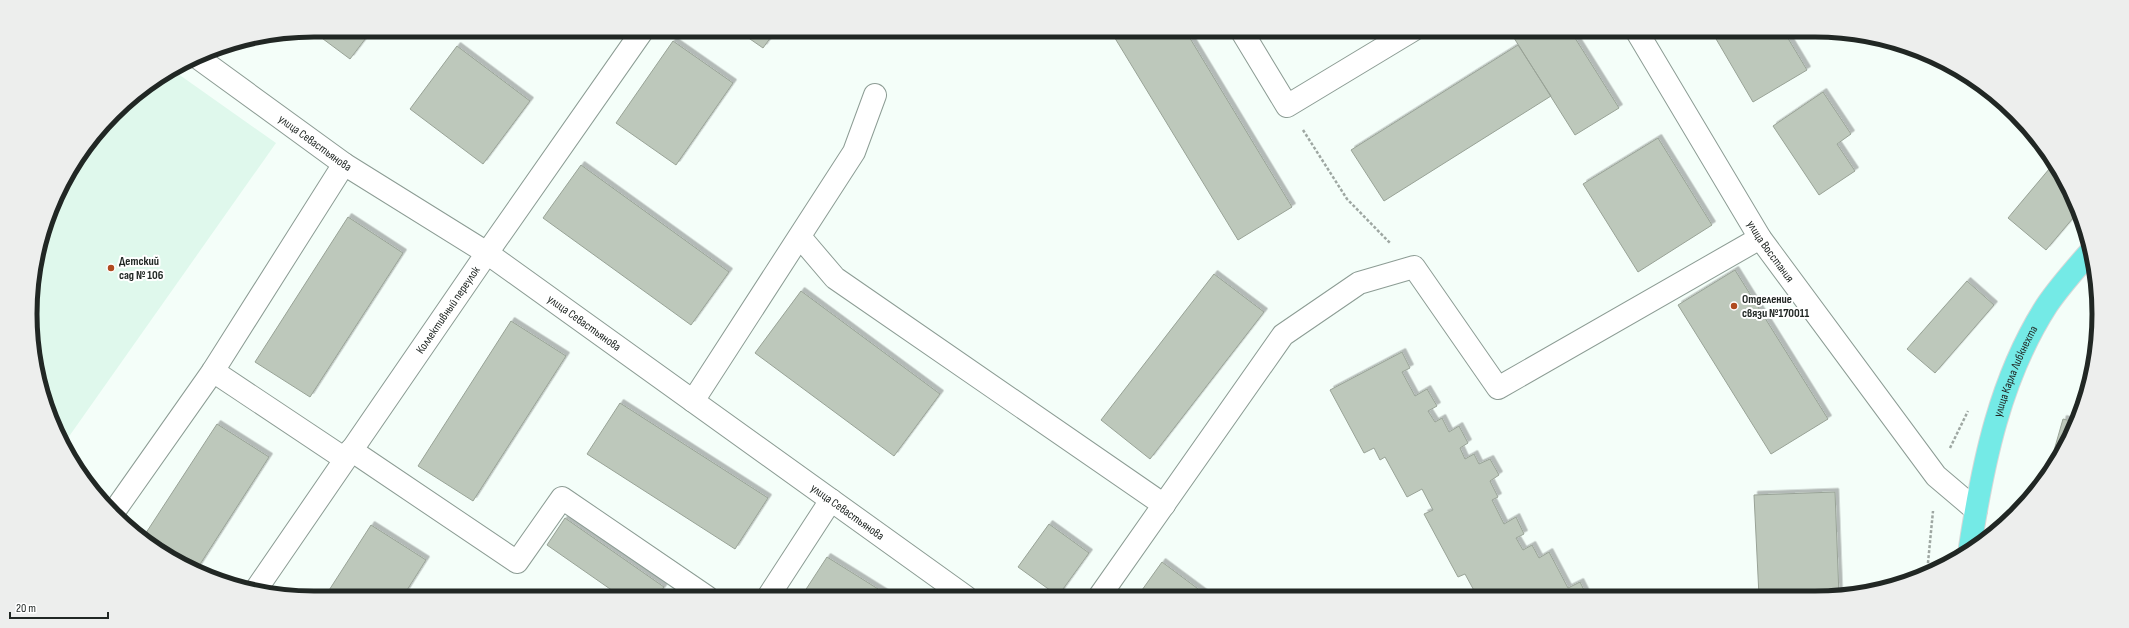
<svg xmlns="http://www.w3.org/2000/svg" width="2129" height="628" viewBox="0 0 2129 628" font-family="'Sofia Sans Condensed',sans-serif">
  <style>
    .built { fill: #dff8ec }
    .building { fill: #bdc8bb; stroke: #99a397; filter: url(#shadow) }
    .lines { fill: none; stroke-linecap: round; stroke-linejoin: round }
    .minor-casing { stroke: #8c9c94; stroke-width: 24 }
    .major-casing { stroke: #d7d8d8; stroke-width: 24 }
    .path { stroke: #9ea7a2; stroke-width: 2.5; stroke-dasharray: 3 2; stroke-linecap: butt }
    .minor { stroke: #fff; stroke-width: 22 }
    .major { stroke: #74eae6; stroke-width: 22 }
    .poi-dot { fill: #b04a1f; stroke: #fff; stroke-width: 1.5 }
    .labels { text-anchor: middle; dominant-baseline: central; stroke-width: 4; stroke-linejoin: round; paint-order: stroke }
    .street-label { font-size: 12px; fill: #212724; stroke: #fff }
    .poi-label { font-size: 12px; font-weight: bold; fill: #212724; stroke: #fff; text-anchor: start }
    .rim { fill: none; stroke: #212724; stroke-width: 5 }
  </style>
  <defs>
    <filter id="shadow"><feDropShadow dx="3.5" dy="-3.5" stdDeviation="0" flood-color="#0004"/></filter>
  </defs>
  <rect width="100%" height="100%" fill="#f4fef9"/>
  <!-- built -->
  <path class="built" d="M174 71 276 143 63 445 40 388 31 295 40 240 59 188 89 141 127 101Z"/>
  <!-- building -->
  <path class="building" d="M311 30H372L350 59Z
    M737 30H776L763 48Z
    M1110 30H1185L1292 207 1238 240Z
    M1509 30H1570L1619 108 1575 135Z
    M1715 30H1783L1807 70 1753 102 1712 32Z
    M673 41 733 83 676 165 616 123Z
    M1518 45 1551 96 1384 201 1351 150Z
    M457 46 530 101 483 164 410 109Z
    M1823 92 1851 134 1837 144 1855 171 1819 195 1773 126Z
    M1658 138 1712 225 1638 272 1583 184Z
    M581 165 729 272 691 325 543 218Z
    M2050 168 2064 179 2079 211 2046 250 2008 218Z
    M348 217 403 253 310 397 255 362Z
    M1735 270 1828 419 1771 454 1678 305Z
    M1214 274 1264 312 1150 459 1101 420Z
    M1967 281 1994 305 1935 373 1907 349Z
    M801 291 940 394 894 456 755 353Z
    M511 321 566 356 473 501 418 466Z
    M1402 352 1410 368 1402 372 1415 396 1427 389 1437 406 1428 411 1435 422 1442 418 1449 432 1459 426 1468 443 1460 448 1465 459 1474 454 1479 464 1490 459 1499 475 1490 481 1498 497 1492 500 1504 524 1516 517 1524 534 1516 538 1523 550 1532 545 1539 558 1549 552 1568 588 1580 582 1587 596H1477L1465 574 1458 577 1424 514 1433 510 1422 489 1407 497 1385 457 1380 460 1374 448 1364 453 1330 390Z
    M620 403 768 498 735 549 587 454Z
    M2063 419 2075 422 2070 440 2049 468Z
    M217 424 269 457 197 569 172 560 142 539Z
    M1835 492 1839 596H1759L1754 495Z
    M565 518 664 587 657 597 623 598 547 545Z
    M1049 524 1089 553 1058 596 1018 567Z
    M371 525 426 560 402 598H324Z
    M827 557 891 597H801Z
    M1162 562 1209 597H1137Z"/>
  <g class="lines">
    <!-- minor casing -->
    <g class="minor-casing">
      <g id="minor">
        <path d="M1241 30 1287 106 1413 30"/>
        <path id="s1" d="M1636 30 1760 238 1936 476 1976 510"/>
        <path id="s2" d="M197 57 344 164 487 253 966 597"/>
        <path d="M800 237 835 278 1164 505"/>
        <path d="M213 371 345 459"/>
        <path d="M693 401 854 152 875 95"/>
        <path d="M351 450 517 562 562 498 707 597"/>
        <path d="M113 513 213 371 344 164"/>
        <path id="s3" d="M255 591 487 253 643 30"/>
        <path d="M768 597 831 500"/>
        <path d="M1099 597 1283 335 1359 283 1414 267 1498 388 1760 238"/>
      </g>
    </g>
    <!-- major casing -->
    <g class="major-casing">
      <g id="major">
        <path id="s4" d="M1970 547C1983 463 2000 378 2047 305 2060 286 2076 268 2091 251"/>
      </g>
    </g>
    <!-- path -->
    <path class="path" d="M1303 130 1347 199 1391 244
      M1950 448 1968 411
      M1927 573 1933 511"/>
    <!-- minor -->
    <use href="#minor" class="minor"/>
    <!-- major -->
    <use href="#major" class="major"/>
  </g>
  <!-- markers -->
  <g class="poi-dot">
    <circle cx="111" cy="268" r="4"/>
    <circle cx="1734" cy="306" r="4"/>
  </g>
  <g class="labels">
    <!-- street labels -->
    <g class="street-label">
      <text stroke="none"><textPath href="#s2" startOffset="146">улица Севастьянова</textPath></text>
      <text stroke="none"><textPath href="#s1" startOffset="259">улица Восстания</textPath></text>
      <text stroke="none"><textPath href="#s3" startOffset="341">Коллективный переулок</textPath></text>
      <text stroke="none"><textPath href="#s2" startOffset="470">улица Севастьянова</textPath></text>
      <text stroke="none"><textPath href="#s4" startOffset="182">улица Карла Либкнехта</textPath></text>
      <text stroke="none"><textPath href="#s2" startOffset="794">улица Севастьянова</textPath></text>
    </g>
    <!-- poi labels -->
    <g class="poi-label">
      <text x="119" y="261">Детский<tspan x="119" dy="14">сад № 106</tspan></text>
      <text x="1742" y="299">Отделение<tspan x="1742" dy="14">связи №170011</tspan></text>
    </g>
  </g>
  <!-- crop -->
  <path d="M0 0H2129V628H0ZM314 37H1815A277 277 0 0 1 2092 314V314A277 277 0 0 1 1815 591H314A277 277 0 0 1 37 314V314A277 277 0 0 1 314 37Z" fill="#edeeed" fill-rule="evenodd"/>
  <path class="rim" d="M314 37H1815A277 277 0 0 1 2092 314V314A277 277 0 0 1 1815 591H314A277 277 0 0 1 37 314V314A277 277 0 0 1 314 37Z"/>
  <!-- scale -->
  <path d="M10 612v6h98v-6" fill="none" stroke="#212724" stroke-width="2"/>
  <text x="16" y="612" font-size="12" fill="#212724" stroke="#ffffff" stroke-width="3" paint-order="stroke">20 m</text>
</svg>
